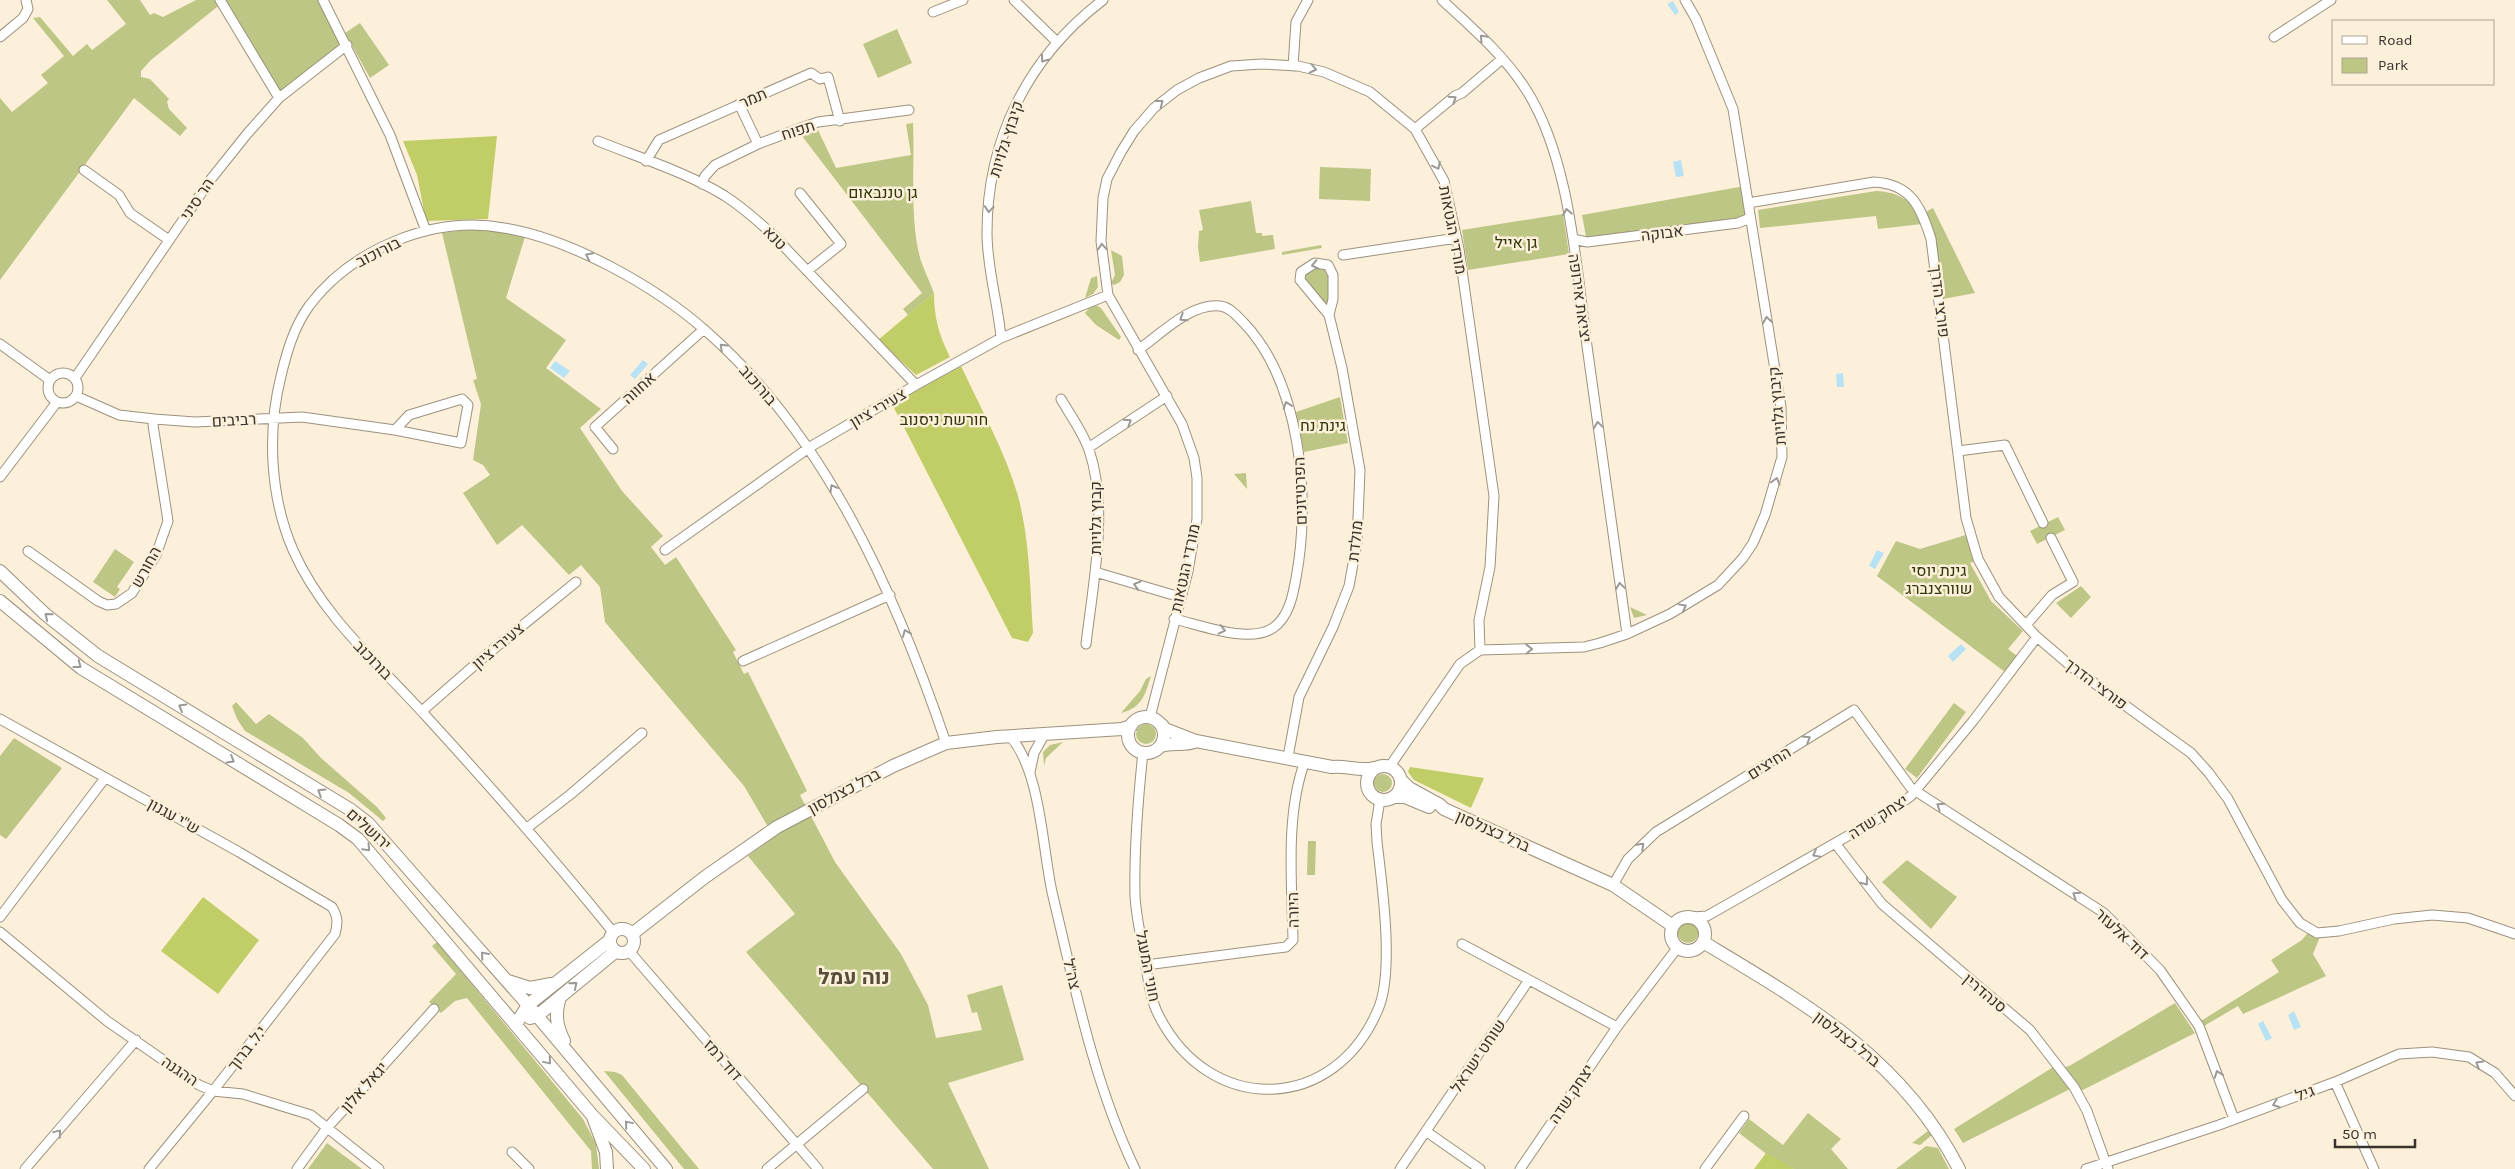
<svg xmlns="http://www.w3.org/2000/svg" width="2515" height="1169" viewBox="0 0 2515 1169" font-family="Karla,Heebo,sans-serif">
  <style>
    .green { fill: #bdc684 }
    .forest { fill: #c1cd66 }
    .water { fill: #b7e2f5 }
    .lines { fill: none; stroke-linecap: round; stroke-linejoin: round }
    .street-casing { stroke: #9c917d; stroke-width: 11 }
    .secondary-casing { stroke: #9c917d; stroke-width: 14 }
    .street { stroke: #fff; stroke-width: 9 }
    .secondary { stroke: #fff; stroke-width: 12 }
    .oneway { stroke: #9c9995 }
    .labels { text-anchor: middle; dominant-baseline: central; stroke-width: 5; stroke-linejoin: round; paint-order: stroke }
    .street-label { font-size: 16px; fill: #38332b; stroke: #fcf0da }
    .park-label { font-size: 16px; fill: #32360a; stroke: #fcf0da }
    .district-label { font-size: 21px; font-weight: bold; fill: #574d3b; stroke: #fcf0da }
  </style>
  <rect width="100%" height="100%" fill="#fcf0da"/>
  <!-- green -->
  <path class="green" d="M107 0H140L150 15 154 13 163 17 196 0H323L347 45 279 98 222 3 151 60 141 71V77L150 79 169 99 167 102 169 109 187 128 180 136 134 98 0 280V98L12 112 48 83 41 75 64 56 33 18 40 17 73 56 87 44 92 50 126 24Z
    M360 23 389 65 370 78 345 33Z
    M897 29 912 63 878 78 863 44Z
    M913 123C915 164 909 222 921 261 925 272 930 283 934 293L908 315 903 309 922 293 802 136 818 130 836 168 911 155 906 124Z
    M1320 167 1371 169 1370 201 1319 199Z
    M1745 186 1750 218 1587 242 1582 215Z
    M1876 191C1899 192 1915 201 1922 224L1878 229 1876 216 1760 228 1758 210Z
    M1251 201 1256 233H1262V236L1273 235 1275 249 1200 262 1198 247 1199 231 1203 230 1199 210Z
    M1933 208 1975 293 1943 299 1924 213Z
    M1563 214 1569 254 1468 270 1462 230Z
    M475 229 506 231 525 237 506 298 566 340 546 368 601 409 580 428 622 491 663 536 651 547 665 565 676 557 736 650 733 652 744 674 748 672 807 791 800 795 835 862 901 954 928 1005 936 1038 982 1030 977 1012 972 1013 967 995 1002 985 1024 1060 948 1083 989 1169H933L746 952 795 914 748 856 774 837 744 786 605 622 600 587 581 565 569 575 522 525 497 545 463 493 490 475 483 465 473 460 481 404 473 380 477 379 442 233Z
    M1321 245 1322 248 1282 255V252Z
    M1111 250 1122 256 1124 275 1120 282 1114 285 1111 283 1115 275Z
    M1322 263 1333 275 1329 315 1309 293 1301 272Z
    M1097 276 1098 287 1093 294 1085 298 1091 278Z
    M1096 305 1101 308 1121 337 1119 340 1096 325 1085 313 1091 306Z
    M1340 397 1348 443 1304 452 1296 412Z
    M1246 473 1247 489 1234 474Z
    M2058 517 2065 530 2037 544 2030 531Z
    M1969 534 1977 560 1970 563 1991 601 2023 631 2008 649 2017 656 2005 672 1877 576 1896 541 1920 549Z
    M115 549 134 562 117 587 120 589 115 597 93 582Z
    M2081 586 2091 597 2071 618 2056 603Z
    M1630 607 1647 615 1634 618Z
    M1151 676C1145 695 1142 708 1121 713L1140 691 1146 679Z
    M236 702 256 724 269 714 303 738 321 758 377 807 386 818 383 821 349 793 245 731 237 719 232 706Z
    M1954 703 1966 712 1917 778 1905 769Z
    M1136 734a10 10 0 1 1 20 0a10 10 0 1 1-20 0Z
    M14 738 62 768 6 839 0 835V756Z
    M1063 742 1046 758 1044 766 1043 752 1050 745Z
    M1374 783a9 9 0 1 1 18 0a9 9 0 1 1-18 0Z
    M1308 841H1316L1315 875H1307Z
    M1907 860 1957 897 1931 929 1882 882Z
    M1678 933a10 10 0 1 1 20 0a10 10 0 1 1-20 0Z
    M2310 930 2321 934 2313 954 2326 976 2243 1014 2238 1006 2204 1026 2201 1021 2279 972 2271 960 2302 940Z
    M437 942 583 1119 596 1144 599 1169H592L591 1151 467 998 455 1001 441 1013 429 1002 456 974 432 946Z
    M2175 1003 2195 1033 2077 1093 2074 1087 1963 1143 1954 1129 2055 1066 2059 1070 2071 1065Z
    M604 1071 615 1072 622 1075 699 1169H684Z
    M1808 1113 1841 1139 1831 1149 1848 1169H1794L1777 1162 1739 1133 1749 1119 1783 1145Z
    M1928 1131 1932 1135 1920 1145 1912 1143Z
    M327 1143 362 1169H308Z
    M1926 1146 1938 1148 1949 1169H1896Z"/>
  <!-- forest -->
  <path class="forest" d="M497 136 488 219 426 221 417 175 403 141Z
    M934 293C934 318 939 335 950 357L916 375 878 340Z
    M961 366C981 409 1005 451 1018 496 1030 541 1030 588 1033 633L1028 642 1012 638 892 404Z
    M1410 767 1484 778 1471 808 1414 780 1408 772Z
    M203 897 259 940 218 994 161 951Z
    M1766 1153 1794 1169H1754Z"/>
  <!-- water -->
  <path class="water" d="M1673 1 1679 12 1675 15 1667 4Z
    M1681 160 1684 176 1676 177 1673 162Z
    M643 360 648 364 635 379 630 375Z
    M555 361 570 371 564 378 550 368Z
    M1843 373 1844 387H1837L1836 374Z
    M1877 550 1884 553 1875 569 1869 566Z
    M1961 644 1966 649 1953 662 1948 656Z
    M2294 1011 2301 1027 2294 1030 2288 1015Z
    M2263 1021 2272 1038 2266 1041 2258 1024Z"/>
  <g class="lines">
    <!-- street casing -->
    <g class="street-casing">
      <path id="street" d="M220 0 279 98
        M323 0 390 135 426 231
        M1014 0 1057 42
        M1442 0C1471 27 1503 54 1525 88 1570 157 1576 265 1587 346 1600 442 1613 538 1627 634
        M933 12 963 0
        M0 37 23 18 28 9 26 0
        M2274 37 2331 0
        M1293 66 1296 22 1308 0
        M739 104 758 144
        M1415 129 1455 96 1462 93 1502 59
        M598 141C640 158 686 172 725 196 742 207 758 221 773 235L916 385
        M646 161 659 140 811 73 820 79 828 77 840 121
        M84 170 119 195 130 213 169 240
        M702 184 705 176 715 165 758 144 798 129 818 122 909 110
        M800 193 841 244 807 271
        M1748 203 1874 182C1912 184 1921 208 1931 239L1966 518 1978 559 1999 597 2037 637 2072 667 2191 753 2209 773 2228 799 2282 900 2300 923 2317 933 2339 931 2394 919 2432 915 2468 918 2515 934
        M1573 239 1587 242 1738 223 1750 218
        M1343 255 1457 238
        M1001 338C998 303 987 269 987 233 987 139 1028 57 1103 0
        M0 344 50 380
        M1138 350C1161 334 1190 303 1220 306 1230 307 1237 316 1244 323 1301 383 1311 500 1296 578 1293 595 1289 617 1273 628 1249 644 1201 625 1174 619
        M48 388a15 15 0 1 1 30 0a15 15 0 1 1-30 0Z
        M75 378 211 179 247 134 279 98 347 45
        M76 396 119 415 154 419 195 422 302 417 395 430 409 415 462 399 468 405 461 443 395 430
        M1061 399C1070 415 1083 432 1089 450 1109 508 1093 583 1086 644
        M1088 448 1167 396
        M613 449 595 427 704 329
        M1958 451 2005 445 2043 523
        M0 477 57 402
        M665 550 810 447 916 385 1001 338 1108 295
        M28 551 98 601 107 605 116 604 132 593 156 555 168 521 153 425 154 419
        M1095 572 1180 597
        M2026 625 2052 595 2073 582 2051 538
        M1480 650 1584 647 1600 643 1627 634 1670 614 1718 585 1743 558 1753 543 1765 515 1782 457 1781 407 1733 109 1696 19 1685 0
        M743 661 890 595
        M422 711 485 656 576 582
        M1150 717 1188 571 1197 519V478L1194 458 1182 424 1108 295 1101 241 1103 198 1107 179 1121 152 1134 131 1154 108 1177 90 1199 78 1231 66 1262 64 1298 66 1324 72 1370 92 1415 129 1444 181 1459 249 1494 496 1490 567 1479 620 1480 650
        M0 719 239 852 332 907C338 917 338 923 335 934L213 1091 149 1169
        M1010 736C1041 772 1042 846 1052 892 1074 984 1094 1084 1135 1169
        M1143 752C1138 799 1134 849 1135 896 1136 916 1141 936 1144 956 1148 975 1149 996 1158 1014 1209 1117 1336 1114 1379 1007 1394 969 1382 884 1377 842L1376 824 1380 800
        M1288 757 1299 697 1333 627 1349 586 1357 542 1360 470 1342 368 1329 315 1333 299V275L1328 265 1315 263 1301 272 1300 280 1329 315
        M1390 766 1460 664 1480 650
        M1030 772 1034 753 1044 735
        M527 828 571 794 642 733
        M1835 843 1882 904 2030 1030 2074 1087 2087 1111 2108 1169
        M1613 885 1628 859 1656 832 1854 710 1911 788 2104 913 2160 970 2199 1026 2234 1119
        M0 917 105 778
        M1693 917 1707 916 1881 817 1911 796 1973 721 2037 637
        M0 932 107 1021 199 1085 213 1091 243 1094 311 1115 379 1169
        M613 932C553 858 490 786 425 715 377 662 322 616 293 550 270 497 267 432 281 376 287 351 294 327 309 306 352 249 433 215 504 228 571 239 655 286 706 331 826 436 896 595 946 743
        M1462 944 1617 1027
        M629 951 818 1169
        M1146 965 1286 947 1293 940C1292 883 1285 815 1305 761
        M2335 1082 2374 1169
        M1427 1132 1480 1169
        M512 1152 529 1169
        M25 1169 136 1040
        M297 1169 327 1128 434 1009
        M767 1169 863 1089
        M1400 1169 1529 980
        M1520 1169 1617 1027 1678 947
        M1705 1169 1744 1116
        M2086 1169 2219 1125 2335 1082 2399 1054 2432 1052 2469 1057 2495 1073 2515 1096"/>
    </g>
    <!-- secondary casing -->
    <g class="secondary-casing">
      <path id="secondary" d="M0 571 45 614 98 656 351 810 368 823 528 1005 666 1169
        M0 601 81 668 339 825 358 839 592 1115 644 1169
        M1128 735a18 18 0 1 1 36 0a18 18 0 1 1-36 0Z
        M1162 725 1165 729 1196 741 1332 767C1346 765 1359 772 1374 768
        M1159 747C1171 741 1185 747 1196 741
        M1367 783a17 17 0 1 1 34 0a17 17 0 1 1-34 0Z
        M1401 780 1409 788 1440 805 1444 809 1613 885 1673 926
        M1393 797H1405L1429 807
        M1671 934a17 17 0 1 1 34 0a17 17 0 1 1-34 0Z
        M610 941a12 12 0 1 1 24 0a12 12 0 1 1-24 0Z
        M632 934 705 877 777 827 893 766 946 743 997 737 1122 729 1131 726
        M1703 942C1806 1004 1902 1058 1959 1169
        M508 981 530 988 551 984
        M560 997C555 1014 556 1025 564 1041
        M530 1018 537 1016 616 951
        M516 1024 528 1005 610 940
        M593 1117 606 1152 607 1169"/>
    </g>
    <!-- street -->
    <use href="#street" class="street"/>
    <!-- secondary -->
    <use href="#secondary" class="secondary"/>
  </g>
  <!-- one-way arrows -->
  <defs><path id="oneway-chevron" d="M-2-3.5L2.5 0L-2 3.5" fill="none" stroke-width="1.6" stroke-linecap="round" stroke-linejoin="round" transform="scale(1.25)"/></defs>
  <g class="oneway">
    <use href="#oneway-chevron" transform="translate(1483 38) rotate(-133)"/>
    <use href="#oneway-chevron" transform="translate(1044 59) rotate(126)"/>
    <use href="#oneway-chevron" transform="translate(1313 69) rotate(12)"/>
    <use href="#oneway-chevron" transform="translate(1453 99) rotate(-33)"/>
    <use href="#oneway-chevron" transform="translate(1160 103) rotate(-37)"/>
    <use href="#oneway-chevron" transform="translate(1437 166) rotate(64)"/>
    <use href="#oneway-chevron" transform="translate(989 209) rotate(94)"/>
    <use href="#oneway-chevron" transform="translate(1567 212) rotate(-101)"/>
    <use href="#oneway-chevron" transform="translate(1102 247) rotate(-94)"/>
    <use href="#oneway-chevron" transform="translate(589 256) rotate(-153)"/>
    <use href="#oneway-chevron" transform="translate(1315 265) rotate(167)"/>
    <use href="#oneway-chevron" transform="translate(1183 318) rotate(147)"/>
    <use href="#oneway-chevron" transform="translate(1767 320) rotate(-99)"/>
    <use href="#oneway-chevron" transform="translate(723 347) rotate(-136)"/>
    <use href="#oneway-chevron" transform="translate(1287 405) rotate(-109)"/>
    <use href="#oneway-chevron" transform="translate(1128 422) rotate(-33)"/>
    <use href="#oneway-chevron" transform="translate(1598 425) rotate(-98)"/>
    <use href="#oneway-chevron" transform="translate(1776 481) rotate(-75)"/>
    <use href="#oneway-chevron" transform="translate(833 488) rotate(-120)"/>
    <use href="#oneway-chevron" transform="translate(1137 585) rotate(-164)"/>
    <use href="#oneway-chevron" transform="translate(1620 586) rotate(-98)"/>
    <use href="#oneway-chevron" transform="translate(1683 607) rotate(-29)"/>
    <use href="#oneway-chevron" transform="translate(48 616) rotate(-140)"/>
    <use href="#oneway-chevron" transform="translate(1222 630) rotate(13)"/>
    <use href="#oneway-chevron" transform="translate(906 633) rotate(-113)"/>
    <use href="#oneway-chevron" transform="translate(1529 649) rotate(-1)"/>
    <use href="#oneway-chevron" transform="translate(78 665) rotate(37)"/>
    <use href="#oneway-chevron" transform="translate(182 707) rotate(-149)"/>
    <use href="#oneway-chevron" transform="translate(1807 739) rotate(-32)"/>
    <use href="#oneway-chevron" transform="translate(231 760) rotate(31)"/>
    <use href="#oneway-chevron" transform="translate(321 792) rotate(-148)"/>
    <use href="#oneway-chevron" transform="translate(1940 806) rotate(-146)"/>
    <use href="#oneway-chevron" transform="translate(1641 846) rotate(-45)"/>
    <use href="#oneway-chevron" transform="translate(367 848) rotate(47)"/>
    <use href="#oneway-chevron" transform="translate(1816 854) rotate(151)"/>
    <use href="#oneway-chevron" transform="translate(1865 882) rotate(52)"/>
    <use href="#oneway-chevron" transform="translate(2076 895) rotate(-147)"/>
    <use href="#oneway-chevron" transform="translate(484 955) rotate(-131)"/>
    <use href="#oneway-chevron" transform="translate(574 985) rotate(-39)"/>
    <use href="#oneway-chevron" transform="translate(548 1061) rotate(50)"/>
    <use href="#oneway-chevron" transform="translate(2479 1064) rotate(-149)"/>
    <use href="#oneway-chevron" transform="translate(2218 1074) rotate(-110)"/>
    <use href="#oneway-chevron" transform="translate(2276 1104) rotate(160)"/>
    <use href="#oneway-chevron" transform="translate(628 1124) rotate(-130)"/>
    <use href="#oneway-chevron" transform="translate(58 1133) rotate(-50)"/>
  </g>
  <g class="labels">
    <!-- street labels -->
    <g class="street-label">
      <text transform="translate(753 98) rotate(-24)">תמר</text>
      <text transform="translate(798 130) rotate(-18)">תפוח</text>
      <text transform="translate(1006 139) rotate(-72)">קיבוץ גלויות</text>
      <text transform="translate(197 199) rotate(-56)">הר סיני</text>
      <text transform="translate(1453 230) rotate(79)">מורדי הגטאות</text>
      <text transform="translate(1662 233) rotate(-7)">אבוקה</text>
      <text transform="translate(775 238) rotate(45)">טנא</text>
      <text transform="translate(378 252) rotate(-27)">בורוכוב</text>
      <text transform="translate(1580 298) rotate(82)">יציאת אירופה</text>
      <text transform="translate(1940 301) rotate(83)">פורצי הדרך</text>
      <text transform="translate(758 385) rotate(49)">בורוכוב</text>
      <text transform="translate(639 388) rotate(-42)">אחווה</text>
      <text transform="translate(1777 406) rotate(-95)">קיבוץ גלויות</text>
      <text transform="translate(878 408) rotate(-30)">צעירי ציון</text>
      <text transform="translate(234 420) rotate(-3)">רביבים</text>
      <text transform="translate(1300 491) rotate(-92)">הפרטיזנים</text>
      <text transform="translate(1095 518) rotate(-90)">קבוץ גלויות</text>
      <text transform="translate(1355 541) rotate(-84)">מולדת</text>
      <text transform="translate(146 567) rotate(-61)">החורש</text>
      <text transform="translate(1185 568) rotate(-78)">מורדי הגטאות</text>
      <text transform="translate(498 646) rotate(-40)">צעירי ציון</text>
      <text transform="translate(373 660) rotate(46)">בורוכוב</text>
      <text transform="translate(2096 684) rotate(37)">פורצי הדרך</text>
      <text transform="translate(1769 763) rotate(-32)">החיצים</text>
      <text transform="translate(844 791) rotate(-28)">ברל כצנלסון</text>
      <text transform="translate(174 816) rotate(29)">ש"י עגנון</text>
      <text transform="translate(1878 817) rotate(-33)">יצחק שדה</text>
      <text transform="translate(369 829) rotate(42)">ירושלים</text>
      <text transform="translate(1493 831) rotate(24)">ברל כצנלסון</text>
      <text transform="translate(1293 910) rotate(-91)">היורה</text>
      <text transform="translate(2122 934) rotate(43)">דוד אלעזר</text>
      <text transform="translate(1148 966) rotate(79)">חוני המעגל</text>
      <text transform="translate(1072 974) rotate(76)">צה"ל</text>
      <text transform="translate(1985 993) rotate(40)">סנהדרין</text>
      <text transform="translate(1847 1039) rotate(38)">ברל כצנלסון</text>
      <text transform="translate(247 1048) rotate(-52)">י.ל. ברוך</text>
      <text transform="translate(1478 1056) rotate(-56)">שוחט ישראל</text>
      <text transform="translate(723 1060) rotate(49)">דוד רמז</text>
      <text transform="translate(180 1071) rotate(34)">ההגנה</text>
      <text transform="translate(364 1087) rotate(-48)">יגאל אלון</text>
      <text transform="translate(2305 1093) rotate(-20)">גיל</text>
      <text transform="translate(1571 1094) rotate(-56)">יצחק שדה</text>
    </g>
    <!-- park labels -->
    <g class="park-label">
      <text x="883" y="192">גן טננבאום</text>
      <text x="1516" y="242">גן אייל</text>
      <text x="944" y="419">חורשת ניסנוב</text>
      <text x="1323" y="425">גינת נח</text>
      <text x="1939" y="570">גינת יוסי<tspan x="1939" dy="18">שוורצנברג</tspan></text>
    </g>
    <!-- district labels -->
    <g class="district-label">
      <text x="854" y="977">נוה עמל</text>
    </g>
  </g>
  <!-- legend -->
  <rect x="2332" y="20" width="162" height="65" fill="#fcf0da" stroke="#aea494"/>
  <rect x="2342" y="36" width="25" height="8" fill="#ffffff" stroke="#aea494"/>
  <text x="2378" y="45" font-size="15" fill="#38332b">Road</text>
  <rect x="2342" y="58" width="25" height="15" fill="#bdc684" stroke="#aea494"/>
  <text x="2378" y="70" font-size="15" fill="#38332b">Park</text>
  <!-- scale -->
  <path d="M2335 1139v8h80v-8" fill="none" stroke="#38332b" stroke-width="2.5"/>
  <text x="2342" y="1139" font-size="15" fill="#38332b" stroke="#fcf0da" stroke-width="4" paint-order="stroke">50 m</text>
</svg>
